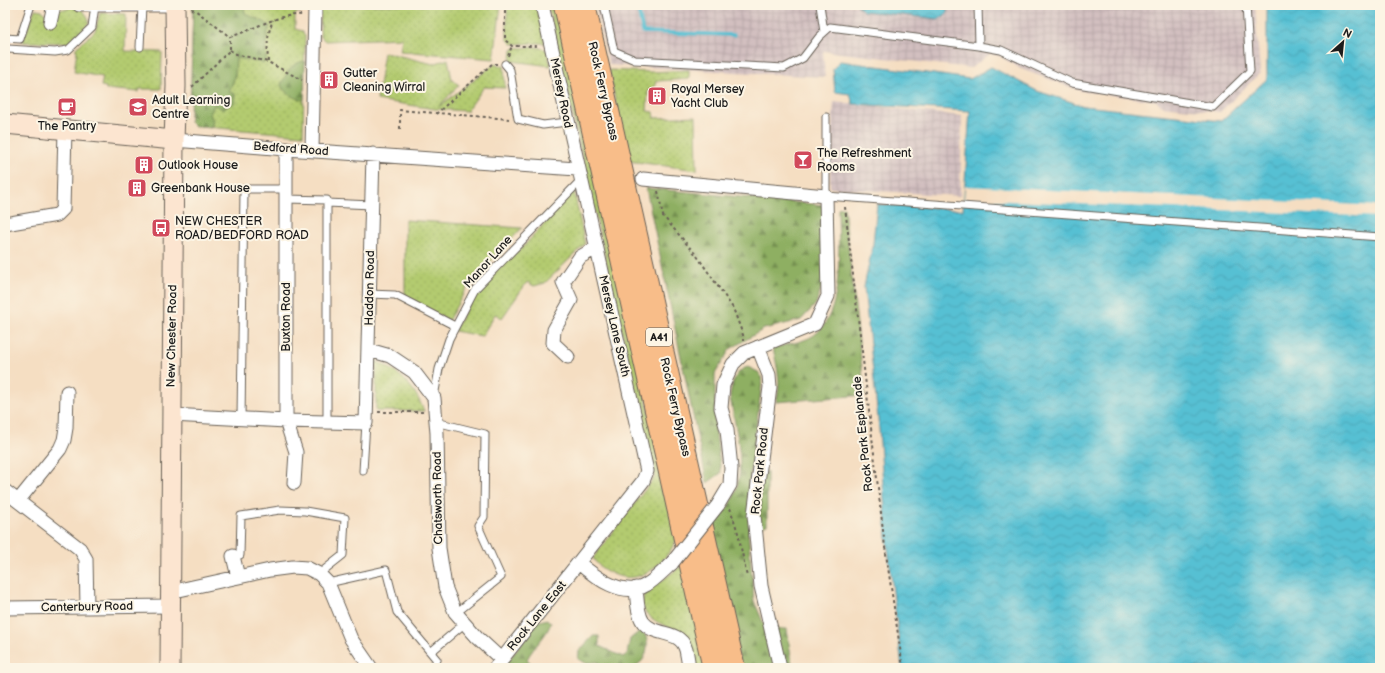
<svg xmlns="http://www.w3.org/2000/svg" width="1385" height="673" viewBox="0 0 1385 673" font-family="'Balsamiq Sans',sans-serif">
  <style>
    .industrial { fill: url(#industrial-grid) }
    .green { fill: url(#green-dots); stroke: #687446 }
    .forest { fill: url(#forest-firs); stroke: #55663f }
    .water { fill: url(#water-waves); stroke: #396e78 }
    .pier { fill: #f5dec2 }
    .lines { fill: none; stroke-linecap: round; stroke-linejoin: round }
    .stream { stroke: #56c0d3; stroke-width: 3.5 }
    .service-casing { stroke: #686056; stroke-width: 9 }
    .minor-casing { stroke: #686056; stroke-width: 15 }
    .secondary-casing { stroke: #686056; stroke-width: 21 }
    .trunk-casing { stroke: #686056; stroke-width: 24 }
    .path { stroke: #686056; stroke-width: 2; stroke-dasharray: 3 3; stroke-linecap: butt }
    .service { stroke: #fff; stroke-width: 7 }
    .minor { stroke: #fff; stroke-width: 13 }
    .secondary { stroke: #fce5d0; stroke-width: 19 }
    .trunk { stroke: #f8bd89; stroke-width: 22 }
    .minor-bridge-casing { stroke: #686056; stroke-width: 15; stroke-linecap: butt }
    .minor-bridge { stroke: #fff; stroke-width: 13 }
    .labels { text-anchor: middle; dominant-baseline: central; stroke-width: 4; stroke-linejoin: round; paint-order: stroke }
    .shield { fill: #fcf5e5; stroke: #5f5d58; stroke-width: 1 }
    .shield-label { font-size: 11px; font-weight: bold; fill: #1c1c1c }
    .poi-label { font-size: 12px; fill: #1c1c1c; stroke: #fcf5e5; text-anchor: start }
    .street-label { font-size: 12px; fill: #1c1c1c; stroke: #fcf5e5 }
  </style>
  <defs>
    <pattern id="industrial-grid" width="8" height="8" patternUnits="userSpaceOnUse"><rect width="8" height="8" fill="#d2bfc0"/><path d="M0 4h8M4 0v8" fill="none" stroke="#b4a4a4"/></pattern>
    <pattern id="green-dots" width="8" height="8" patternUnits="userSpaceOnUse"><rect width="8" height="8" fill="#b3cb70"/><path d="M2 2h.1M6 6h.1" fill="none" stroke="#99ae60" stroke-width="1.8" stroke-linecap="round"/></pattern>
    <pattern id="forest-firs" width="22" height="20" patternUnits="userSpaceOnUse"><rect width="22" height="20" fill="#8eaf62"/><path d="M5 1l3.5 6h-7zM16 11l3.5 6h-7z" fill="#738e50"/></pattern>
    <pattern id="water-waves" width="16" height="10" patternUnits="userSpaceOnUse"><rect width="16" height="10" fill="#56c0d3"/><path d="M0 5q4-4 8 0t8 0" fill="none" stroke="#4aa4b5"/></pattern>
  </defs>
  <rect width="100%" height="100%" fill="#fcf5e5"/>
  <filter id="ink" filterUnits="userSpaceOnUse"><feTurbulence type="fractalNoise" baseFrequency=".025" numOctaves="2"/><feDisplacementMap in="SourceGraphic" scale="8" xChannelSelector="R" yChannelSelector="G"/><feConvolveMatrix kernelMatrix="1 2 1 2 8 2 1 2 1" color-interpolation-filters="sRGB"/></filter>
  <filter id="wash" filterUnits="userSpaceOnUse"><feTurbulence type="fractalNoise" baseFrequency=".012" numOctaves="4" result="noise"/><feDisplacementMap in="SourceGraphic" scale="16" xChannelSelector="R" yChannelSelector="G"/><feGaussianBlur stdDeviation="0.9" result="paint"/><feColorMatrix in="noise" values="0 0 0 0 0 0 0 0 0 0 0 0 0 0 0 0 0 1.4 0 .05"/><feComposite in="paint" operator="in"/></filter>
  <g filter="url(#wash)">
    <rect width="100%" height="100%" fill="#f5dec2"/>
    <!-- industrial -->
    <path class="industrial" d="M595 5H1255L1260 73 1220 112 1162 106 1157 101 1081 91 1021 69 999 56 990 54 971 68 823 51 825 77 609 65Z
      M834 102 962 116 960 196 830 188 831 139Z"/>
    <!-- green -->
    <path class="green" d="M69 5H76C82 11 89 14 89 23L70 43 22 42 35 9 42 10 46 15 63 9H69Z
      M193 5H306L302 11 295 14V29L302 31 305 36 303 135 194 126 190 122Z
      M321 5H501L494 59 400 51 402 38 325 41 320 36Z
      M507 5H537L545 43 512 44 507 39Z
      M548 5H559L677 538C666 563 640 588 611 573 603 569 598 566 593 558L655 477Z
      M100 13 126 14 125 51 162 52 161 89H139V92L106 89V87L101 86 103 77 74 72 77 50 75 49 95 31Z
      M538 47 547 50 551 66 511 61 512 50 514 48Z
      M384 52 433 64 448 59 452 80 459 85 438 107 495 64 504 66 505 88 484 87 467 111 435 109 377 100Z
      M609 70 651 72 689 70V79L656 81 654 90H648L647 111 654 112 655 118 696 116 697 170 628 161Z
      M574 191 585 244 545 283 534 286 527 282 502 318 495 314 482 336 454 331 477 290 518 247 521 249Z
      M405 220 522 228 469 284 448 321 405 296Z
      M376 361C402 374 413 384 424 411H376Z
      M684 564 707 668H691L688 635C676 630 650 622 644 610 641 605 643 599 644 594Z"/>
    <!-- forest -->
    <path class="forest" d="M193 5H244L245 13C253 19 262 19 270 26 265 37 265 47 266 59L263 63 236 58 235 76 229 92 235 94 234 103 223 109 214 105 210 114 213 121 211 128 194 126 190 122Z
      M305 61 304 100C295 99 284 93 281 85 287 73 290 63 305 61Z
      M646 188 823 205 824 279 816 304 801 320 764 329 730 349 715 374V426L721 473 707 483Z
      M844 207 865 395 776 402C782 383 777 367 773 348 787 344 808 342 818 332 845 306 838 243 838 208Z
      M748 367 760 373 762 382 749 483 750 501 758 478 767 471V525L748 531 754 601 766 629H787L792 664 795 668H741L711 529C719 518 729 508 734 496 747 464 735 428 730 396 732 384 735 370 748 367Z
      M547 619 551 623C546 637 534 646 527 659L533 666 537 668H503L537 622Z
      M641 630C650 636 648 653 642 661 639 664 637 664 635 668H601L598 662 586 663 578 659 579 651 593 636H599V646L623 657 627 654 630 639Z"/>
    <!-- water -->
    <path class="water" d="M857 5H947V14L939 19 863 11Z
      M1267 5H1380V668H902L887 540 879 428 864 287 873 244 877 204 963 210 970 111 853 104 850 94 835 92 833 69 840 61 970 79 991 67 1037 91 1084 106 1221 121 1267 79Z"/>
    <!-- pier -->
    <path class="pier" d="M965 186 1380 206V217L964 199Z"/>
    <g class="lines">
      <!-- stream -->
      <path class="stream" d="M637 5 643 32 734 35"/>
    </g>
  </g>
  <g filter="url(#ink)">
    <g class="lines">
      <!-- service casing -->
      <g class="service-casing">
        <path id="service" d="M604 5 614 51 635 60 784 68 803 58 819 37 830 27 979 46
          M820 5 824 32
          M978 5 979 46 1001 50 1072 83 1213 107 1250 71 1246 5
          M5 38 20 39 31 5
          M140 47 142 6
          M8 49 55 52 68 50 92 27 95 6
          M505 64 510 70 518 119 543 125 567 122
          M826 117V196L1380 237
          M286 199 327 200V422
          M327 203 372 205
          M369 294 395 295 455 326
          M434 397 439 369 449 339 475 289 580 181
          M241 419 244 189H286
          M436 422 485 434 484 517 478 526 501 577 456 613
          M363 471 366 423
          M233 556 240 555 241 516 280 510 305 511 345 518 343 555 319 574
          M328 583 386 570 397 612 437 660 431 668
          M432 651 465 623"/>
      </g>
      <!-- minor casing -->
      <g class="minor-casing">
        <path id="minor" d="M79 5H175
          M50 23 54 5
          M174 140 286 149 577 169
          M286 149V421L296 452 294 483
          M312 150 315 8
          M643 179 826 196 828 296 815 324 744 353 733 364 723 385 721 408 727 430 731 468 730 485 718 505
          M5 224 57 215 63 209 65 130
          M758 347 769 375 770 387 754 515 761 586 780 668
          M369 350 390 356 414 372 434 398 437 433 439 548 445 587 455 612 477 637 502 660
          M568 357 553 343 554 330 571 300 563 282 580 257 596 248
          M171 415 286 421 366 423 373 154
          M5 491 80 549 86 559 87 607
          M18 501 60 449 64 440 66 428 67 392
          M233 556 238 577
          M579 563C595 577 623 599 646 585 655 580 664 570 672 563
          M636 588C637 598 637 613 643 622 656 639 684 627 687 655 688 660 689 664 688 668
          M170 592 270 570 293 567 307 568 319 574 328 583 351 639 371 668
          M5 608 170 606
          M495 668 643 481 647 471 542 5"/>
      </g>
      <!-- secondary casing -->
      <g class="secondary-casing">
        <path id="secondary" d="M5 124 174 140
          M170 668 174 140 176 86 175 5"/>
      </g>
      <!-- trunk casing -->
      <g class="trunk-casing">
        <path id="trunk" d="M565 5 714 668
          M584 5 734 668"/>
      </g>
      <!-- path -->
      <path class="path" d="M505 5V40L512 46H539
        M191 9 195 10 230 37
        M230 50 236 54 268 62 302 80
        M508 56 512 46
        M268 62C267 46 267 34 273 20
        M192 87 230 50V37C253 30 279 13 303 15
        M436 114 492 64H497
        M400 129V110L509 119
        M658 191 663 216 697 256 733 308 743 335V341
        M845 207 885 547 903 668
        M378 412H423
        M730 508 738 533 747 577"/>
      <!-- service -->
      <use href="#service" class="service"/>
      <!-- minor -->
      <use href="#minor" class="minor"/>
      <!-- secondary -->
      <use href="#secondary" class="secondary"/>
      <!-- trunk -->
      <use href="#trunk" class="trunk"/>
      <!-- minor-bridge casing -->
      <g class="minor-bridge-casing">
        <path id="minor-bridge" d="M672 563 718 505"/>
      </g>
      <!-- minor-bridge -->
      <use href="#minor-bridge" class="minor-bridge"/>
    </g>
  </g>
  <!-- icons -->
  <defs>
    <g id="building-square" transform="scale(1)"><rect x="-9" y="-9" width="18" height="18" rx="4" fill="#d1495b" stroke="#fcf5e5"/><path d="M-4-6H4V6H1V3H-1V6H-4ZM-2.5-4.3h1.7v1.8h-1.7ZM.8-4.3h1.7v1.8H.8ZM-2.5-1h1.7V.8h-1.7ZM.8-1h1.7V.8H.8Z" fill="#fff"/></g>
    <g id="cafe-square" transform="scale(1)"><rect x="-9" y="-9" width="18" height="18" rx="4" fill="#d1495b" stroke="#fcf5e5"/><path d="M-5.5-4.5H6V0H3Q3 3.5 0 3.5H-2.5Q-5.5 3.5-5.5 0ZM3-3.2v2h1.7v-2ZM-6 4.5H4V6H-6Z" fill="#fff"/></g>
    <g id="school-square" transform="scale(1)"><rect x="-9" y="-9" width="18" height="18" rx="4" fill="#d1495b" stroke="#fcf5e5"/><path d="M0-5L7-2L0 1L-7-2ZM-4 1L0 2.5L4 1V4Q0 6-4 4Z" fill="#fff"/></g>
    <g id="bar-square" transform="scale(1)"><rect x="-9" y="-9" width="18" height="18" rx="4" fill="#d1495b" stroke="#fcf5e5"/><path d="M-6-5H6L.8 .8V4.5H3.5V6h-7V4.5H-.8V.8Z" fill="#fff"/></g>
    <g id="bus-square" transform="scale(1)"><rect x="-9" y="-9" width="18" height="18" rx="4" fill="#d1495b" stroke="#fcf5e5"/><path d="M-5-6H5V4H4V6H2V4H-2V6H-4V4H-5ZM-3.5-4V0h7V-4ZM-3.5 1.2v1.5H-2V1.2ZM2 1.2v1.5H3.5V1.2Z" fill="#fff"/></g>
  </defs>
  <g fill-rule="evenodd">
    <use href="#building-square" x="329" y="80"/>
    <use href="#building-square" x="657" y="96"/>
    <use href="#cafe-square" x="67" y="107"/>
    <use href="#school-square" x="138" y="107"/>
    <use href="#bar-square" x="803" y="160"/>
    <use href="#building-square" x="144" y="165"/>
    <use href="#building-square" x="137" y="188"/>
    <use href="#bus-square" x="161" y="228"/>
  </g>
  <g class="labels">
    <!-- shield labels -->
    <rect class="shield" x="646" y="328" width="26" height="18" rx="3"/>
    <g class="shield-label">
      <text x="659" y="337">A41</text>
    </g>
    <!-- poi labels -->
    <g class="poi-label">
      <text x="343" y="73">Gutter<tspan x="343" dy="14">Cleaning Wirral</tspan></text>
      <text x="671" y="89">Royal Mersey<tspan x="671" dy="14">Yacht Club</tspan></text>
      <text x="152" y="100">Adult Learning<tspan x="152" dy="14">Centre</tspan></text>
      <text x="67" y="126" text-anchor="middle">The Pantry</text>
      <text x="817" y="153">The Refreshment<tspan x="817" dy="14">Rooms</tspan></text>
      <text x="158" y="165">Outlook House</text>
      <text x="151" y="188">Greenbank House</text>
      <text x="175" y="221">NEW CHESTER<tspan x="175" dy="14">ROAD/BEDFORD ROAD</tspan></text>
    </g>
    <!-- street labels -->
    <g class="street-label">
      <text transform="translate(603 91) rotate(77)">Rock Ferry Bypass</text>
      <text transform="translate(561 93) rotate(78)">Mersey Road</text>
      <text transform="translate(291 149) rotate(4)">Bedford Road</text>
      <text transform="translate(488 262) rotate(-48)">Manor Lane</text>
      <text transform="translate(370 288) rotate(-89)">Haddon Road</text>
      <text transform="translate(286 317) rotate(-90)">Buxton Road</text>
      <text transform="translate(614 326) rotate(77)">Mersey Lane South</text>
      <text transform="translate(172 336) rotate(-89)">New Chester Road</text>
      <text transform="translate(675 407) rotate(77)">Rock Ferry Bypass</text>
      <text transform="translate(863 434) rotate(-96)">Rock Park Esplanade</text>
      <text transform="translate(760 471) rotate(-84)">Rock Park Road</text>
      <text transform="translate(438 498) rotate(-91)">Chatsworth Road</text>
      <text transform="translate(87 607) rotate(-1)">Canterbury Road</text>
      <text transform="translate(537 616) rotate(-51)">Rock Lane East</text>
    </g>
  </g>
  <!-- margin -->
  <rect width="1385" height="673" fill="none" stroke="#fcf5e5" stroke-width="20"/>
  <!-- north arrow -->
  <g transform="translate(1343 42) rotate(27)" stroke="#fcf5e5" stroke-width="3" paint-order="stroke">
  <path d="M0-3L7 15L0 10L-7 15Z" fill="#1c1c1c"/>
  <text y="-6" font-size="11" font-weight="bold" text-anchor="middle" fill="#1c1c1c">N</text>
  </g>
</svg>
